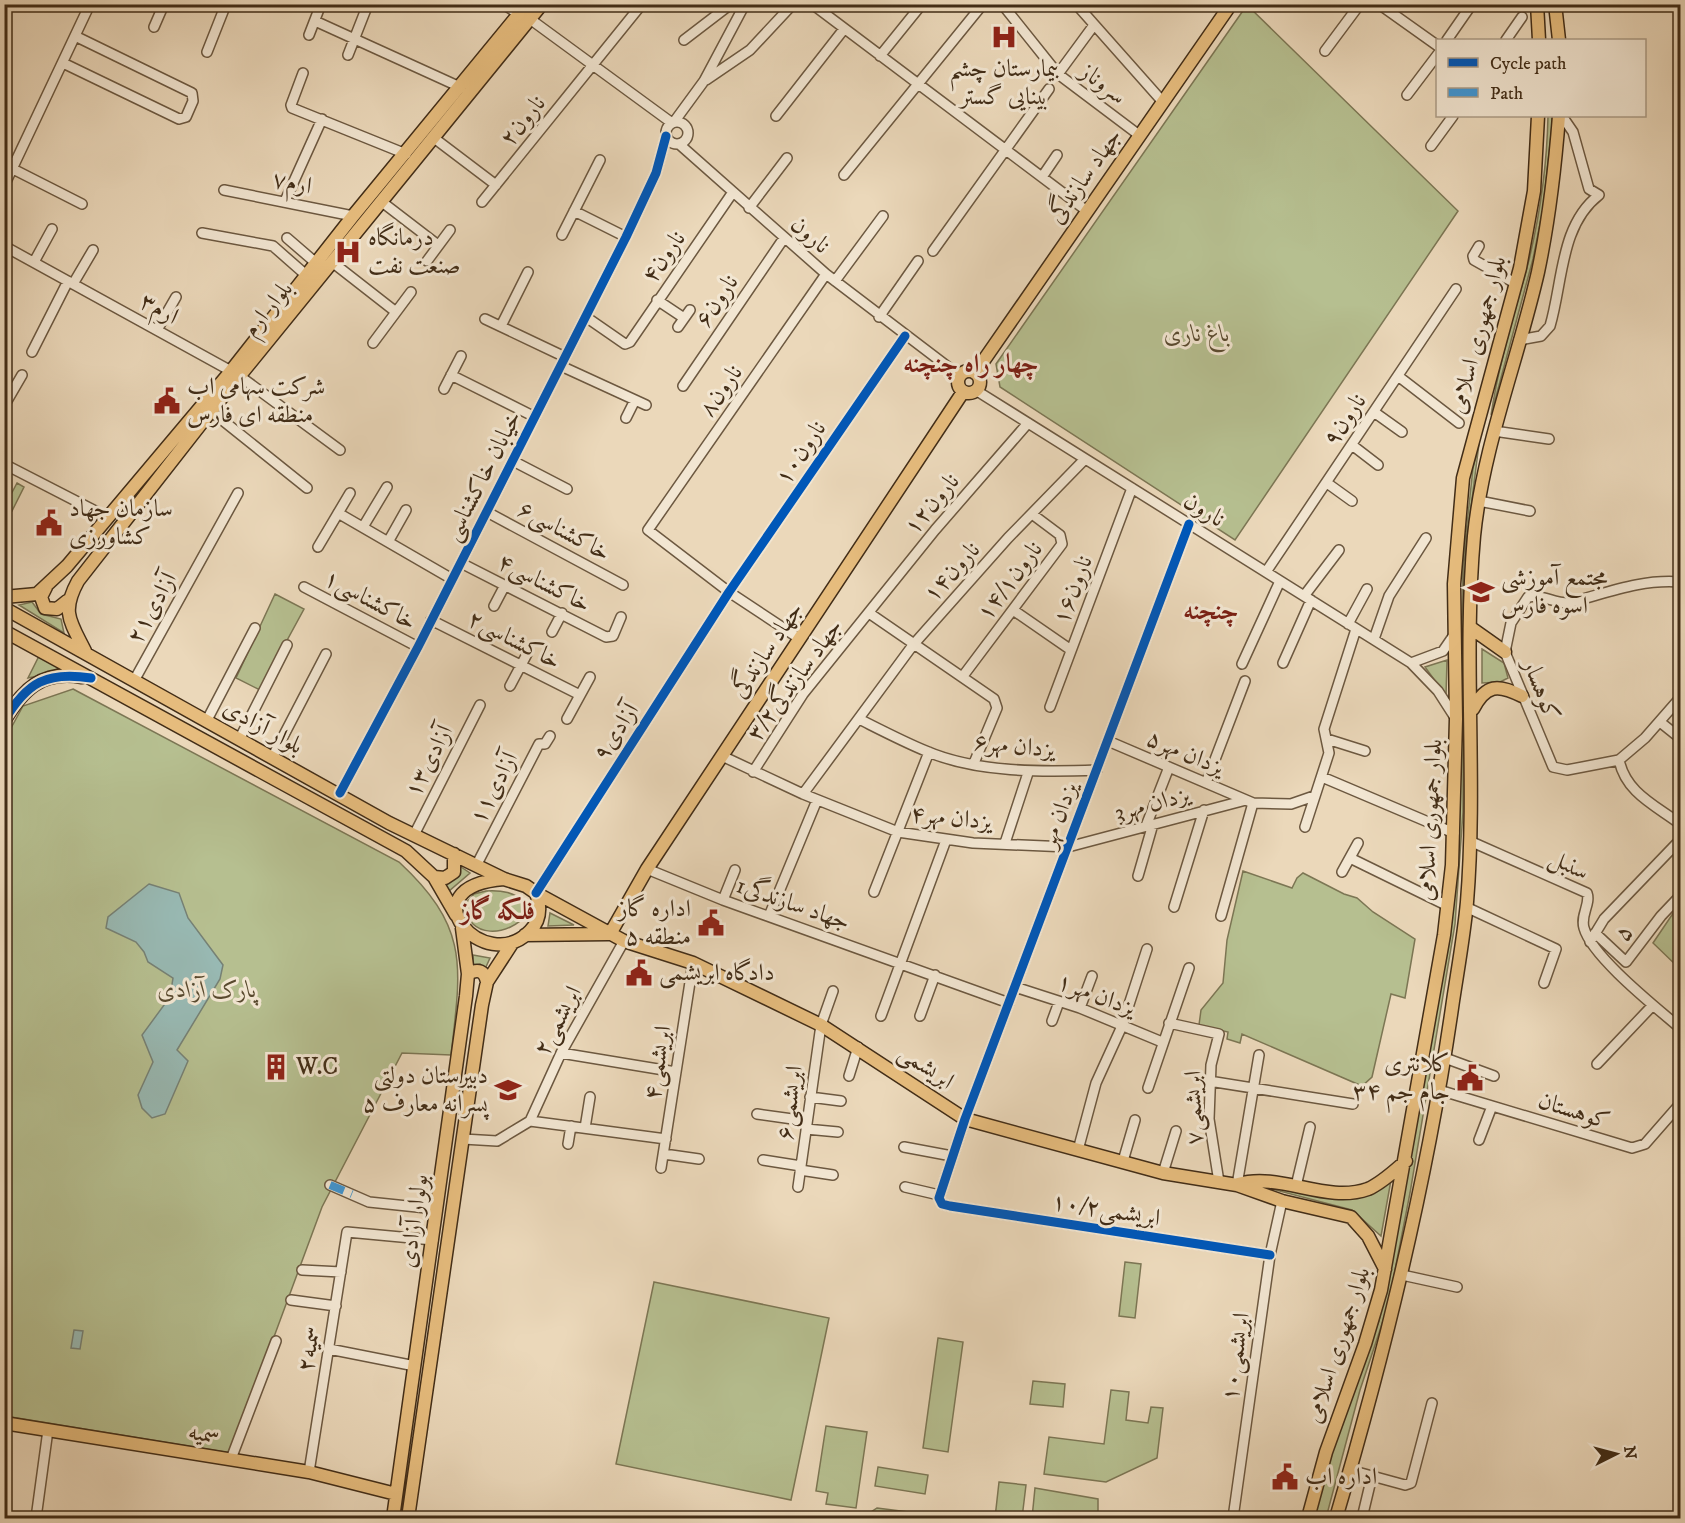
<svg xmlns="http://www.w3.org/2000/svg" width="1685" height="1523" viewBox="0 0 1685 1523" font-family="'IM FELL DW Pica',Amiri,serif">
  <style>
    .green { fill: #b6bf90; stroke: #7c7654; stroke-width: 1.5 }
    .water { fill: #98b9b3; stroke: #768175; stroke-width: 1.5 }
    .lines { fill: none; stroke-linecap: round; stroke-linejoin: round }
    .minor-casing { stroke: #6c5840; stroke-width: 12 }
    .major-casing { stroke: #422d17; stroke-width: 15 }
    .minor { stroke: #f2e6d2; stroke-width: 9 }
    .major { stroke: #e6bc7d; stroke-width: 12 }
    .quiet { stroke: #3f96d4; stroke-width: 8; stroke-dasharray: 15 8; stroke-linecap: butt }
    .cycleway-casing { stroke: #f2e6d2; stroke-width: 13 }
    .cycleway { stroke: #0057b8; stroke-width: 9 }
    .labels { text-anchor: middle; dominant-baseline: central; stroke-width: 6; stroke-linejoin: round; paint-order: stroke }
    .poi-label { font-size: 24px; fill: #422d17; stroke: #f2e6d2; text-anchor: start }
    .street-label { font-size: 24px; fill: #422d17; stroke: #f2e6d2 }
    .park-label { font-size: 24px; font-style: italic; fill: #594a2f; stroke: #f2e6d2 }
    .neighbourhood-label { font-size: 26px; font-weight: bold; fill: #7a1f14; stroke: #f2e6d2 }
  </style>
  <rect width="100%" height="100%" fill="#ebd8ba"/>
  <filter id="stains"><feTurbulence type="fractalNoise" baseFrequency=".00333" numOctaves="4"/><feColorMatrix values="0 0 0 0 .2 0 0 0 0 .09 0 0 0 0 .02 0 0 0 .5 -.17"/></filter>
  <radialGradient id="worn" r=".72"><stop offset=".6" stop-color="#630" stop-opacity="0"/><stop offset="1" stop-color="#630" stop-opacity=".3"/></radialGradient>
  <!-- green -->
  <path class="green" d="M1247 5 1458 211 1235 540 1000 387 996 364Z
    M1548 116H1552V125L1543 209 1533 259 1491 415C1499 362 1515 312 1529 260 1540 214 1547 163 1548 116Z
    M1479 444 1464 562 1463 812 1455 924 1410 1193 1388 1306 1360 1390 1326 1518H1311L1341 1418 1379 1321 1446 959 1459 837 1463 562 1473 468Z
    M17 483 24 487 12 511 5 507V502L8 500Z
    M275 594 304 609 260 690 236 678Z
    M32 602 41 614 61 619 64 633 19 605Z
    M1482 649 1504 663 1508 678 1500 682 1482 683Z
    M40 654 71 669 28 678Z
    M1447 660 1446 696 1425 667Z
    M73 689 399 862C470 928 461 966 451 1055L402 1053 322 1207 231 1453 5 1416 4 741 23 706Z
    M461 867 470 873 449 891 444 882 455 879Z
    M1243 871 1292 888 1297 878 1303 873 1344 894 1357 898 1373 912 1415 939 1405 998 1391 994 1372 1077 1362 1086 1242 1034 1240 1043 1227 1039 1228 1032 1199 1025 1201 1010 1223 983 1227 940Z
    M486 891C502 890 514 892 526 903L527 914C509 937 467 940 465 904L474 894Z
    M1680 903V969L1653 943Z
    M550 913 574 925 548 926Z
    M473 955 490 958 485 969 480 964 473 966Z
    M1391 1180 1381 1236 1352 1210 1257 1185 1333 1196Z
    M1125 1262 1141 1264 1135 1318 1119 1316Z
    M654 1282 829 1318 791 1500 616 1464Z
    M938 1338 963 1342 948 1452 923 1448Z
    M1033 1381 1065 1384 1063 1407 1030 1404Z
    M1111 1390 1129 1392 1126 1420 1148 1423 1151 1407 1163 1408 1157 1458 1106 1482 1044 1474 1049 1437 1104 1444Z
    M826 1426 867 1432 856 1508 826 1504 828 1493 816 1491Z
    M878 1467 928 1475 925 1494 875 1486Z
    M999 1482 1026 1485 1022 1518H995Z
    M1035 1488 1098 1499V1518H1032Z
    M877 1508 924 1514 928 1518H870L871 1512Z"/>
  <!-- water -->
  <path class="water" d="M149 884 179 893 188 918 223 965 220 979 177 1050 188 1061 165 1114 152 1118 142 1108 138 1095 153 1062 142 1035 170 997 173 978 148 962 144 952 136 942 106 928 108 917Z
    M74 1330 83 1331 80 1349 71 1348Z"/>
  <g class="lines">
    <!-- minor casing -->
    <g class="minor-casing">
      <path id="minor" d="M503 4 519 14
        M812 4 1087 211
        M1002 4 1058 74 1139 135
        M1076 4 1162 101
        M1379 4 1438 46
        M530 19 672 123
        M315 21 460 87
        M154 27 164 4
        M309 35 321 4
        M684 40 731 4
        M1447 40 1472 4
        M1506 40 1522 17
        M1325 51 1360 4
        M207 52 226 4
        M348 55 368 4
        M880 56 922 4
        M63 63 179 119 186 117 193 101 192 93 75 36
        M303 73 291 105 292 108 406 154
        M1058 74 1094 25
        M706 80 750 50 793 4
        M1407 95 1438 54
        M776 116 844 29
        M666 133a11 11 0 1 1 22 0a11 11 0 1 1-22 0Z
        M674 122 704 81 745 4
        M434 138 496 185
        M679 144 826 274 960 376
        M1431 146 1453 116
        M13 169 82 204
        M844 175 983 4
        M1042 177 1057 155
        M4 186 90 4
        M224 190 353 216
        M285 201 322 119
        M382 202 438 245
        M482 202 642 4
        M749 208 787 158
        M574 211 626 237
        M202 233 273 246 306 275
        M562 235 600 160
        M287 238 316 263
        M4 246 231 371
        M1479 246 1473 256 1474 260 1515 283
        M933 251 1049 89
        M427 261 450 230
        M34 262 52 229
        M332 262 396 312
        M835 281 883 216
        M73 284 93 250
        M657 300 684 318
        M586 317 625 344 630 342 733 192
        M879 317 918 261
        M485 319 565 357
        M501 326 528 272
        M678 327 690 310
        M157 330 176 297
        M1519 340 1541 336 1550 326C1563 282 1560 225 1599 195L1589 189 1573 132 1562 116
        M373 343 411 292
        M32 352 68 281
        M561 366 646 405
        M451 375 535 417
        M1398 376 1459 423
        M241 377 340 450
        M683 386 784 238
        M444 389 461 356
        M977 391 1411 663 1438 691 1456 719
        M4 406 22 375
        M211 411 307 488
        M1374 412 1402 432
        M626 418 635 400
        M1494 431 1549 439
        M1352 445 1378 465
        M513 461 567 489
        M4 464 107 517
        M1327 483 1352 501
        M1479 501 1530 511
        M487 512 623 585
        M338 513 452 579
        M1189 524 965 1119 939 1198 942 1204 950 1206 1270 1255
        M363 527 387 487
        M388 542 406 510
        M318 547 350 493
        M461 563 606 637 613 636 621 617
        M1266 572 1456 289
        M1680 582C1640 579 1607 593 1568 603 1553 603 1542 594 1528 597L1511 623 1505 652 1553 767 1567 770 1619 760 1645 738 1680 698
        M304 587 418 647
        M1304 596 1339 550
        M494 606 505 585
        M1013 610 1071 650
        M869 613 994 699 997 708 974 763
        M431 620 580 695
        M1348 624 1367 589
        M552 632 562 613
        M800 639 729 592 648 530 826 274
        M1374 639 1389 596 1426 538
        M1283 663 1311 600
        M1411 663 1443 651 1454 635
        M1242 664 1280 581
        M963 676 1062 544 1060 535 1032 514
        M135 679 238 493
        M510 686 527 654
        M1050 707 1132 488
        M567 719 590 677
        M859 719C881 730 904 742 926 751 977 773 1043 772 1097 770
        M207 720 255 628
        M1660 722 1680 738
        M240 738 287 645
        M1327 739 1365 751
        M1108 741 1253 803 1291 804 1314 796
        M273 756 326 654
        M722 756 803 794 898 832 973 843 1068 847 1246 800
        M1619 760C1626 793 1655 805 1680 824
        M753 772 803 694 935 530 1028 423
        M1322 777 1454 833
        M1206 783 1245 681
        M340 793 418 647 626 237 656 173 666 136
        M803 794 913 645 1008 538 1085 459
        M1146 826 1169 767
        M1305 827 1329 753 1324 729 1356 629
        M414 835 480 705
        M1472 842 1587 893C1591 904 1580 915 1584 928 1592 957 1657 1008 1680 1028
        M1005 843 1028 773
        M1350 858 1448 906
        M477 864 539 744H545L550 736
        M647 869 723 900 1009 1003
        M1342 872 1358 843
        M1138 876 1153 824
        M874 892 929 752
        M536 893 729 592 905 336
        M723 900 735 870
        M1174 907 1204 810
        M1466 907 1556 949 1544 983
        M769 916 817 800
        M1221 916 1253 803
        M1595 933 1626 962 1661 916 1680 896
        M1590 942 1604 919 1680 840
        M1015 987 1080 1008 1162 1042
        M1080 1008 1092 976
        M881 1016 946 840
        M920 1016 935 975
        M1052 1021 1059 1002
        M1169 1023 1219 1034 1211 1065 1209 1119 1219 1182
        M561 1053 676 1072
        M1445 1058 1494 1076
        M1597 1064 1653 1005
        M849 1076 858 1047
        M1209 1081 1353 1104
        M1148 1088 1189 968
        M1439 1090 1632 1148 1645 1144 1680 1104
        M810 1097 841 1101
        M757 1114 807 1121
        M530 1121 561 1053 624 941
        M530 1121 666 1139
        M585 1128 590 1097
        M806 1129 838 1132
        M463 1139 497 1141 530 1121
        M1479 1140 1492 1106
        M568 1144 571 1126
        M904 1147 952 1156
        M1078 1150 1096 1083 1122 1026 1147 949
        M664 1154 699 1159
        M763 1160 801 1166
        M1123 1161 1135 1120
        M661 1168 693 963
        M800 1170 833 1175
        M1163 1173 1176 1131
        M330 1185 369 1202 436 1209
        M1237 1185 1259 1055
        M1296 1186 1310 1127
        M798 1187 821 1025 833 991
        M905 1187 939 1195
        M302 1270 341 1272
        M1402 1275 1457 1287
        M291 1300 336 1306
        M329 1349 415 1366
        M231 1459 276 1341
        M1350 1470 1405 1485 1411 1483 1432 1403
        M309 1472 347 1232 433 1240
        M36 1518 48 1430
        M1233 1518 1270 1255 1282 1201
        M1362 1518 1372 1476"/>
    </g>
    <!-- major casing -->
    <g class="major-casing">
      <path id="major" d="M1537 4 1539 40
        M1555 4 1559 40
        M958 382a11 11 0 1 1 22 0a11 11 0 1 1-22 0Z
        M975 373 1231 4
        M46 587 41 597 45 608 57 609 67 601
        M4 597 37 594 67 566 231 371 353 216 527 4
        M4 608 389 823 504 879
        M1471 628 1505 652
        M4 631 406 851 434 877 456 915
        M85 651C70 621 61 612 78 581L211 411 542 4
        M1473 709C1486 684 1498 684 1522 696
        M4 721C23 689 42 670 82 677
        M434 877 445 878 454 872V854
        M504 879 526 886 536 893C541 907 541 920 530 931 485 978 404 887 504 879Z
        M536 893 624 941 693 963 821 1025 965 1119 1163 1173 1237 1185 1282 1201 1351 1217 1368 1236 1385 1269
        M610 934 647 869 963 392
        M525 935 608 934
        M468 974C478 968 485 971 487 982
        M1238 1184C1281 1172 1326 1204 1368 1189 1382 1183 1394 1171 1406 1161
        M4 1423 309 1472 396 1494
        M393 1518 466 996 468 974 462 928
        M408 1518 482 1005 487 982 513 942
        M1308 1518 1326 1452 1365 1344 1381 1290 1444 935 1452 865 1456 719 1454 584 1463 478 1520 268 1534 191 1538 116
        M1336 1518C1386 1349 1428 1177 1453 1001 1458 968 1464 935 1467 902 1477 780 1463 658 1474 536 1483 446 1518 360 1538 272 1549 220 1555 168 1559 116"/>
    </g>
    <!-- minor -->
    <use href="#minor" class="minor"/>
    <!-- major -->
    <use href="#major" class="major"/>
    <!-- quiet -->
    <path class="quiet" d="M330 1185 352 1194"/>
    <!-- cycleway casing -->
    <g class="cycleway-casing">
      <path id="cycleway" d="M1189 524 965 1119 939 1198 942 1204 950 1206 1270 1255
        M4 721C27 682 47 671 91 678
        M340 793 418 647 626 237 656 173 666 136
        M536 893 729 592 905 336"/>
    </g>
    <!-- cycleway -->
    <use href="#cycleway" class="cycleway"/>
  </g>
  <!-- icons -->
  <defs>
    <g id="hospital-bare" transform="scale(2.07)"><path d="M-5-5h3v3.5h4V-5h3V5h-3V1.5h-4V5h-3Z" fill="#8f2418" stroke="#f2e6d2" stroke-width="2.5" paint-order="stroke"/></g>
    <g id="civic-bare" transform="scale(2.07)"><path d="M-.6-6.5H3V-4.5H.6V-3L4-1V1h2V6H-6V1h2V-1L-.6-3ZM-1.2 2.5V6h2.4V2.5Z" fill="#8f2418" stroke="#f2e6d2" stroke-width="2.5" paint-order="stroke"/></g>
    <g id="school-bare" transform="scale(2.07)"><path d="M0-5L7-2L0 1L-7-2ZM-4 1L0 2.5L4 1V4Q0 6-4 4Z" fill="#8f2418" stroke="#f2e6d2" stroke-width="2.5" paint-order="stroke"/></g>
    <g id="building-bare" transform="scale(2.07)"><path d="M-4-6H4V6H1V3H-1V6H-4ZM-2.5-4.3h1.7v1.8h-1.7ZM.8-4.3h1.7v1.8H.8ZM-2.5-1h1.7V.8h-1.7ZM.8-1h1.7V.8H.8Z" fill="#8f2418" stroke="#f2e6d2" stroke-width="2.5" paint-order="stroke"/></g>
  </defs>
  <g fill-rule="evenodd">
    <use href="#hospital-bare" x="1004" y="37"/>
    <use href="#hospital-bare" x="348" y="252"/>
    <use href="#civic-bare" x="167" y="401"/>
    <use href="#civic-bare" x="49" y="523"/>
    <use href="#school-bare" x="1481" y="592"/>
    <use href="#civic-bare" x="711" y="923"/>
    <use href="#civic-bare" x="639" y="973"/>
    <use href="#building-bare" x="276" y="1067"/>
    <use href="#civic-bare" x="1470" y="1078"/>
    <use href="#school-bare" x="508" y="1090"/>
    <use href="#civic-bare" x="1285" y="1477"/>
  </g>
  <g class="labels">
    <!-- poi labels -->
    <g class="poi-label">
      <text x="1004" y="69" text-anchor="middle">بیمارستان چشم<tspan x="1004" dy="28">بینایی گستر</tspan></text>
      <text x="368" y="238">درمانگاه<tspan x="368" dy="28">صنعت نفت</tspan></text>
      <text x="187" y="387">شرکت سهامی اب<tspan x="187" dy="28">منطقه ای فارس</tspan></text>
      <text x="69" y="509">سازمان جهاد<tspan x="69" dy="28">کشاورزی</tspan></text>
      <text x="1501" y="578">مجتمع آموزشی<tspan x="1501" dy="28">اسوه فارس</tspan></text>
      <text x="691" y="909" text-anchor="end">اداره گاز<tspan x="691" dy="28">منطقه ۵</tspan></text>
      <text x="659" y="973">دادگاه ابریشمی</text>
      <text x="1450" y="1064" text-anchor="end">کلانتری<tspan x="1450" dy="28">۳۴ جام جم</tspan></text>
      <text x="296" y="1067">W.C</text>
      <text x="488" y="1076" text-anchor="end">دبیرستان دولتی<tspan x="488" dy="28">پسرانه معارف ۵</tspan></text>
      <text x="1305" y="1477">اداره اب</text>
    </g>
    <!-- street labels -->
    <g class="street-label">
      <text transform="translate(1103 84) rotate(37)">سروناز</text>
      <text transform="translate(523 121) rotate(-51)">نارون۲</text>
      <text transform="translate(1085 176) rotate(-55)">جهاد سازندگی</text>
      <text transform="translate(292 183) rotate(11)">ارم۷</text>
      <text transform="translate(810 235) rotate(41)">نارون</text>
      <text transform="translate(664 257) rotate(-55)">نارون۴</text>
      <text transform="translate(717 301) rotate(-56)">نارون۶</text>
      <text transform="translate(159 309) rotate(29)">ارم۳</text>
      <text transform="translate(268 309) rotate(-51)">بلوار ارم</text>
      <text transform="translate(1478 335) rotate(-75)">بلوار جمهوری اسلامی</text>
      <text transform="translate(721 391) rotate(-55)">نارون۸</text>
      <text transform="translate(1345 420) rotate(-56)">نارون۹</text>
      <text transform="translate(801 453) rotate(-56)">نارون۱۰</text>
      <text transform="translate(483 476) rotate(-63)">خیابان خاکشناسی</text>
      <text transform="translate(932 504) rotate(-50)">نارون۱۲</text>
      <text transform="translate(1204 510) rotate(32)">نارون</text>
      <text transform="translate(564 531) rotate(28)">خاکشناسی۶</text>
      <text transform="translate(952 572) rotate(-48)">نارون۱۴</text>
      <text transform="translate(1010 581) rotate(-53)">۱۴/۱نارون</text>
      <text transform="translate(544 583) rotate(27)">خاکشناسی۴</text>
      <text transform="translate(1073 590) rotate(-69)">نارون۱۶</text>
      <text transform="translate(370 600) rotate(28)">خاکشناسی۱</text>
      <text transform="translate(152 608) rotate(-61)">آزادی۲۱</text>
      <text transform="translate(514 640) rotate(27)">خاکشناسی۲</text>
      <text transform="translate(767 650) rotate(-56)">جهاد سازندگی</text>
      <text transform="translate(795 680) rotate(-54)">۳/۲جهاد سازندگی</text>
      <text transform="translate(1541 690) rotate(69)">کوهسار</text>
      <text transform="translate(263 727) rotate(29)">بلوار آزادی</text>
      <text transform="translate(616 732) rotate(-57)">آزادی۹</text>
      <text transform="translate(1014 746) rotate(6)">یزدان مهر۶</text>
      <text transform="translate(1185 753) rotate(23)">یزدان مهر۵</text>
      <text transform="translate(429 761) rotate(-63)">آزادی۱۳</text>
      <text transform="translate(494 788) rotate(-63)">آزادی۱۱</text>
      <text transform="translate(1152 804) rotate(-15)">3یزدان مهر</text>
      <text transform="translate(1059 815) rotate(-69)">یزدان مهر</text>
      <text transform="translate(951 818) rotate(6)">یزدان مهر۴</text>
      <text transform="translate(1430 820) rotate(-87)">بلوار جمهوری اسلامی</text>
      <text transform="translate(1569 865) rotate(26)">سنبل</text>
      <text transform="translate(793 904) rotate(19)">1جهاد سازندگی</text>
      <text transform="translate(1624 933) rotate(-53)">۵</text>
      <text transform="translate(1096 995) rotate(21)">یزدان مهر۱</text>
      <text transform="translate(558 1021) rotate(-62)">ابریشمی۲</text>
      <text transform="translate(658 1063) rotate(-81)">ابریشمی۴</text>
      <text transform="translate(926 1067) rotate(34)">ابریشمی</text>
      <text transform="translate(790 1103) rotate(-82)">ابریشمی۶</text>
      <text transform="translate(1194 1108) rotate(-91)">ابریشمی۷</text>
      <text transform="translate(1574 1111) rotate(18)">کوهستان</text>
      <text transform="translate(1106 1210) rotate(9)">۱۰/۲ابریشمی</text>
      <text transform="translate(414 1221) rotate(-82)">بولوار آزادی</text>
      <text transform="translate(1338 1345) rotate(-72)">بلوار جمهوری اسلامی</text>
      <text transform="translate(309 1349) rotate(-81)">۲سمیه</text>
      <text transform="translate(1236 1357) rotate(-82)">ابریشمی۱۰</text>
      <text transform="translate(204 1434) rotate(9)">سمیه</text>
    </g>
    <!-- park labels -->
    <g class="park-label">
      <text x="1197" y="334">باغ ناری</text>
      <text x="207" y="990">پارک آزادی</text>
    </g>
    <!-- neighbourhood labels -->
    <g class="neighbourhood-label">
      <text x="971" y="364">چهار راه چنچنه</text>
      <text x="1211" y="611">چنچنه</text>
      <text x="498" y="911">فلکه گاز</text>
    </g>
  </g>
  <!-- margin -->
  <rect width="1685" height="1523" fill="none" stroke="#ebd8ba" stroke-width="24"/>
  <rect x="6" y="6" width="1673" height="1511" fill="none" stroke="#422d17" stroke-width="3"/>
  <rect x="12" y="12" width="1661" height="1499" fill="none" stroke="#422d17" stroke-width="1.5"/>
  <!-- legend -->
  <rect x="1436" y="39" width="210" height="78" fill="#f2e6d2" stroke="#ac9c87" stroke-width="1.5"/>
  <rect x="1448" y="58" width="30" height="9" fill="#0057b8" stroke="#ac9c87" stroke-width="1.5"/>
  <text x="1490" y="69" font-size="18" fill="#422d17">Cycle path</text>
  <rect x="1448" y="88" width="30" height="9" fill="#3f96d4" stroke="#ac9c87" stroke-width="1.5"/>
  <text x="1490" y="99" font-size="18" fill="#422d17">Path</text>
  <!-- north arrow -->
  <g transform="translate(1616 1454) rotate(84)" stroke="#f2e6d2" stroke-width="4.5" paint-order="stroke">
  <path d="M0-4.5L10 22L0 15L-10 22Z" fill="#422d17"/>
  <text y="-9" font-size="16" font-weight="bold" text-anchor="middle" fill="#422d17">N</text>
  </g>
  <rect width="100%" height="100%" filter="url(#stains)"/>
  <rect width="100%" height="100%" fill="url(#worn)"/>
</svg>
